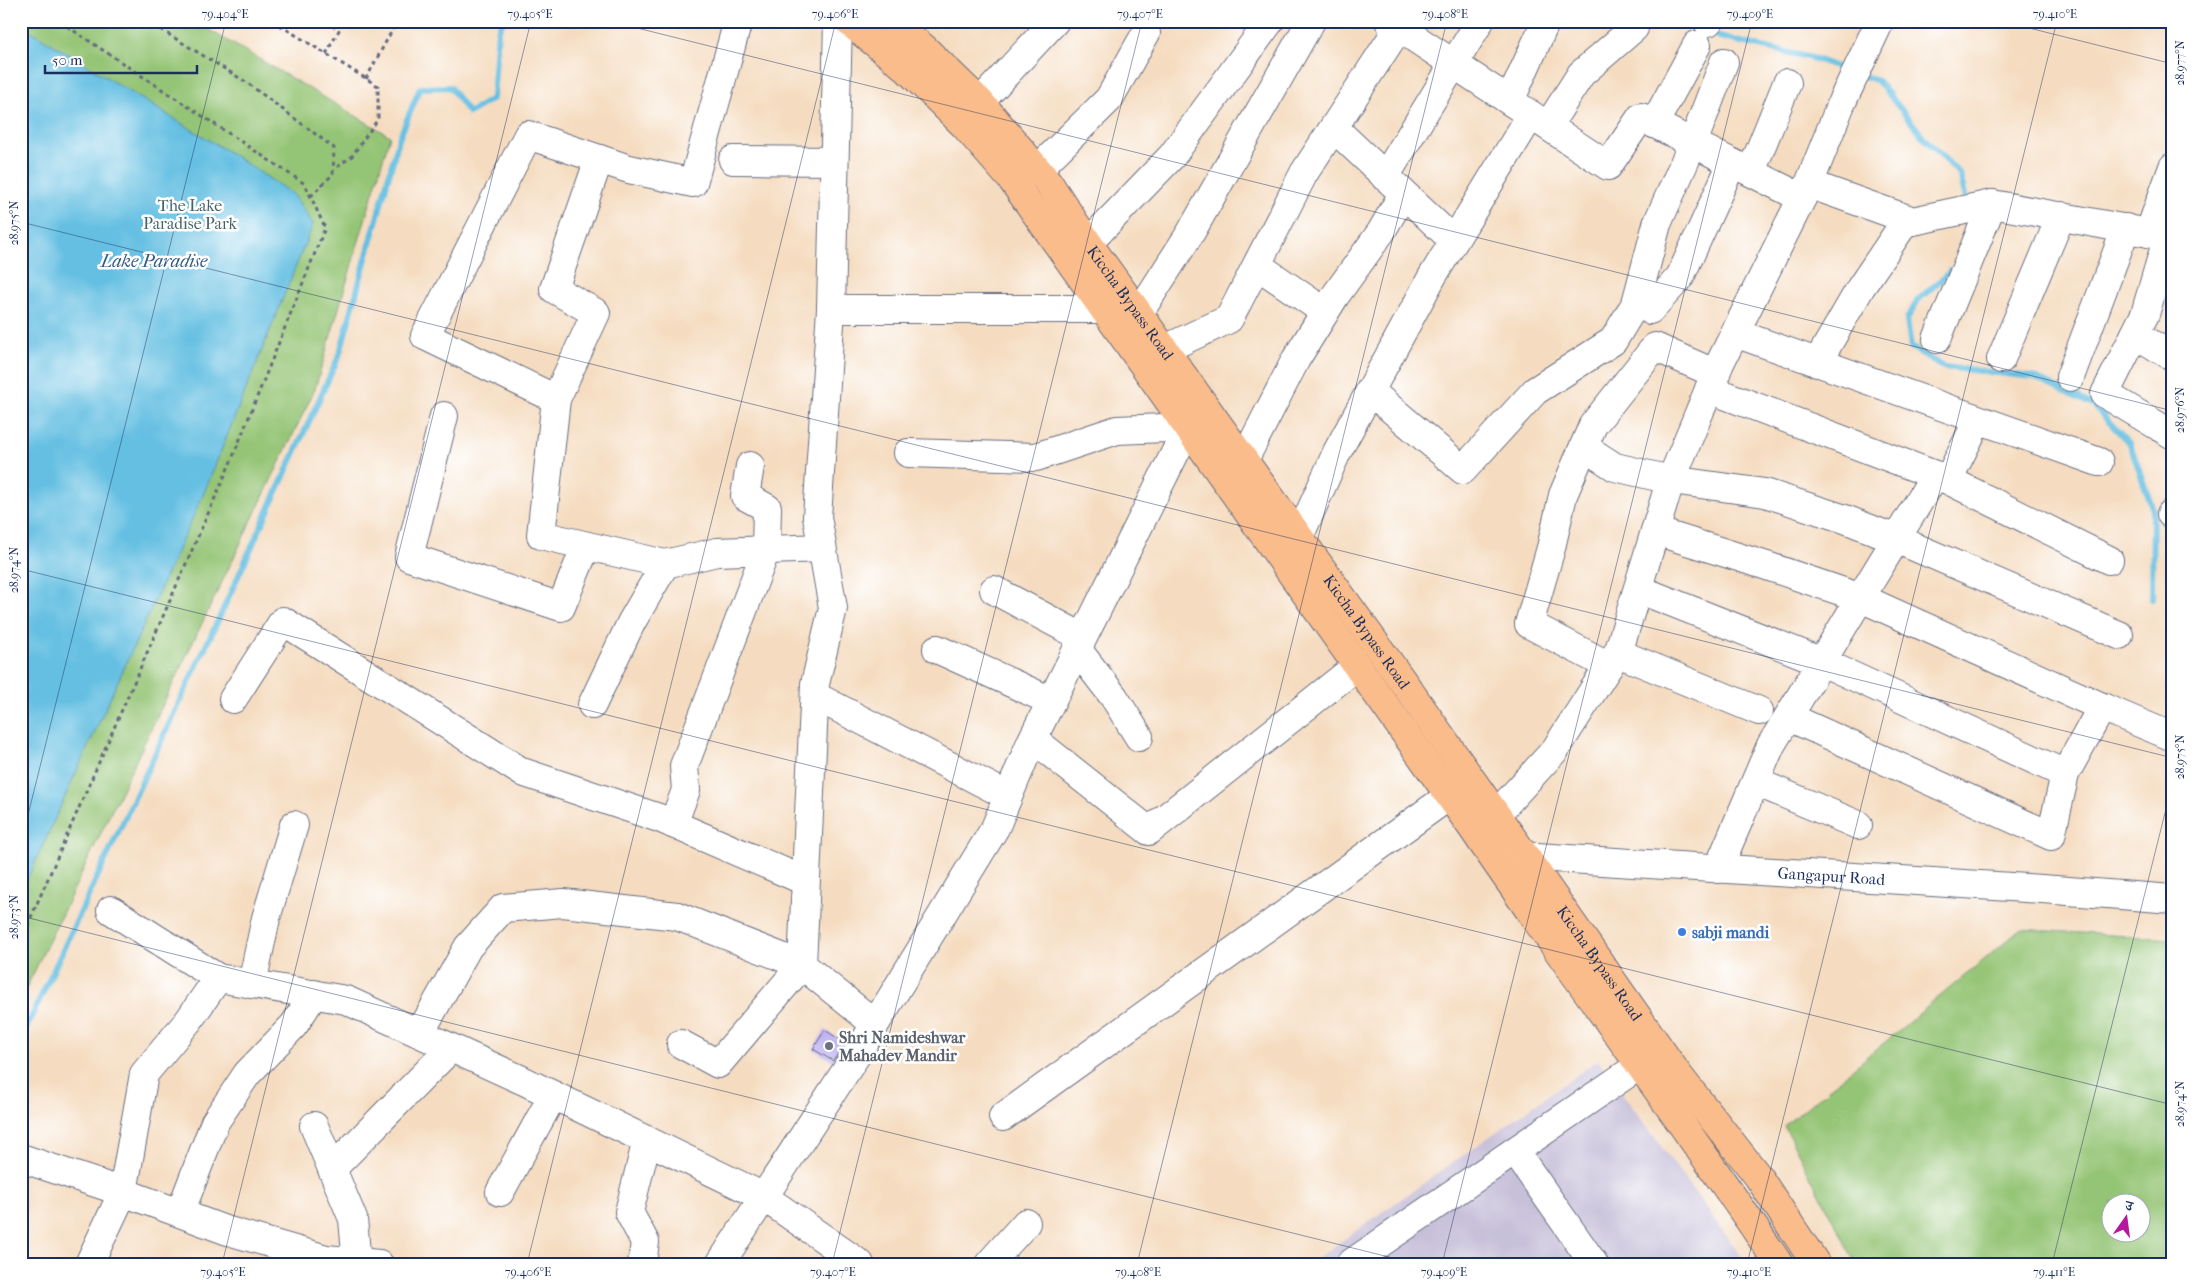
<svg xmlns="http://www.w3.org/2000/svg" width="2194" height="1285" viewBox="0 0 2194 1285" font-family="'IM FELL French Canon','Noto Serif Devanagari',serif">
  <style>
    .industrial { fill: #c7c0d9 }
    .green { fill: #94c474; stroke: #587a69; fill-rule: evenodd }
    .water { fill: #65bfe2; stroke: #4077a0 }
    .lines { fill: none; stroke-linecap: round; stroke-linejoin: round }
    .stream { stroke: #65bfe2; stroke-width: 6 }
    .building { fill: #b2a4ee }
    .minor-casing { stroke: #676c80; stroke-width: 30 }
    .major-casing { stroke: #676c80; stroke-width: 30 }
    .path { stroke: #676c80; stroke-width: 3; stroke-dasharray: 4 4; stroke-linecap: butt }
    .minor { stroke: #fff; stroke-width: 28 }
    .major { stroke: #fabc8b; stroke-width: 28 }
    .ticks { fill: none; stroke: #1b2f5e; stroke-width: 1; stroke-opacity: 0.45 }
    .shop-dot { fill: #3f7fe0; stroke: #fff; stroke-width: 2 }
    .worship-dot { fill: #6b7280; stroke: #fff; stroke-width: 2 }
    .labels { text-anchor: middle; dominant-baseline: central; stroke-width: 5; stroke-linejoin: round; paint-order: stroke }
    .park-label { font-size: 16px; fill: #456366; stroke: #fff }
    .street-label { font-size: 16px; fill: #1b2f5e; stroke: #fff }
    .shop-label { font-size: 16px; font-weight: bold; fill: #366cbe; stroke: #fff; text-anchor: start }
    .worship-label { font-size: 16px; font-weight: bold; fill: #5b616d; stroke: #fff; text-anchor: start }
    .water-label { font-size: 18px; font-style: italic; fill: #315a86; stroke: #fff }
    .neatline { fill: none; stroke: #1b2f5e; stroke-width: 2 }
    .ticks-label { font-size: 12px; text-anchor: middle; fill: #1b2f5e }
  </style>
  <rect width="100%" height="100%" fill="#fff"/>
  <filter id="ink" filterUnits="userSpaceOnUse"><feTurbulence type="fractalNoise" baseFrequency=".02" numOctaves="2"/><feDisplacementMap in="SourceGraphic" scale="10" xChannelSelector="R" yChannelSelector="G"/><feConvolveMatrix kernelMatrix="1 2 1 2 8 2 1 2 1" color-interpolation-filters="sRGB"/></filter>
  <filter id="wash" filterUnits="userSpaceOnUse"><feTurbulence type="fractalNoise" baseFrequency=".0096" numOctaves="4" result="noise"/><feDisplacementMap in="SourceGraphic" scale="20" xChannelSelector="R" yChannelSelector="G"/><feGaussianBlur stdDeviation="1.12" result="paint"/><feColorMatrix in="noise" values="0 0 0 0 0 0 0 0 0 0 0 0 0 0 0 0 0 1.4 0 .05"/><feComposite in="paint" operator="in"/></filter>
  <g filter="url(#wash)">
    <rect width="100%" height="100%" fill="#f5dcc0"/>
    <!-- industrial -->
    <path class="industrial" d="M1598 1060 1747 1264H1309Z"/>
    <!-- green -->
    <path class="green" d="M21 21H194L390 136 315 389 21 999Z
      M2021 929 2173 939V1264H1856L1784 1126ZM2112 1202H2142V1232H2112Z"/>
    <!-- water -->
    <path class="water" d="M21 25 235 156 294 195 313 224 204 493 21 893Z"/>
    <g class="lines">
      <!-- stream -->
      <path class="stream" d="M1693 21 1719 37 1816 59 1848 71
        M1863 76 1878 81 1925 139 1960 174 1967 203
        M1952 270 1918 300 1907 319 1911 347 1944 367 2033 377 2093 405 2130 444 2153 510 2152 599
        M21 1039 220 616 339 356 399 139 420 88 450 87 469 113 493 98 498 31 503 21"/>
    </g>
    <g id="blocks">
      <!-- building -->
      <path class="building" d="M825 1030 845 1043 833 1061 813 1049Z"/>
    </g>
  </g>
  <g filter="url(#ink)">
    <use href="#blocks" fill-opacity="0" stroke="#676c80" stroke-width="1"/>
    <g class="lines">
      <!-- minor casing -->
      <g class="minor-casing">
        <g id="minor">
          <path d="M738 21 693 183 629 169 528 135 425 336 556 399 541 535 665 564 717 552 822 548"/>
          <path d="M838 21 831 309 817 517 833 608 815 684 802 965 875 1024"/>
          <path d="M1389 21 1608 166 1641 117 1802 198"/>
          <path d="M1708 22 1709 21"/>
          <path d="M1510 101 1546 21"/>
          <path d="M980 102 1055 21"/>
          <path d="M1654 124 1697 45"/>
          <path d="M1548 126 1581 74 1634 28"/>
          <path d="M1334 128 1454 241"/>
          <path d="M733 160 834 161"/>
          <path d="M1037 170 1109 99 1146 33"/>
          <path d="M1751 172 1787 83"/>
          <path d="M1385 177 1480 21"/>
          <path d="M1809 184 1913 221 1992 204 2149 233 2167 239 2145 314 2105 394 2173 435"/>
          <path d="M2149 233 2173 167"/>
          <path d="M1088 243 1172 156 1270 21"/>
          <path d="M1257 265 1325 312"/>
          <path d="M1636 303 1650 310 1680 277 1732 163"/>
          <path d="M831 309H1103"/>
          <path d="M1139 313 1191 232 1311 21"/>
          <path d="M1735 333 2099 462"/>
          <path d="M2135 334 2173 357"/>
          <path d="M1937 339 1992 204"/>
          <path d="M1165 349 1229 319 1304 173 1403 21"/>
          <path d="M2001 359 2061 216"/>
          <path d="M1817 363 1861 287 1907 219"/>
          <path d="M2070 377 2126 228"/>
          <path d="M1709 389 1935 475"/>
          <path d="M1370 391 1463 470 1535 391 1613 341 1636 303 1657 224 1693 143 1724 62"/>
          <path d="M556 399 596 313 554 289 599 159"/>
          <path d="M444 416 409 557 561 607 586 546"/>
          <path d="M1584 447 1615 467 1671 480 1765 493 1845 519 1896 539 2119 635"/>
          <path d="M1244 460 1296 359 1335 296 1381 232 1403 194"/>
          <path d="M1948 480 2109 560"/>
          <path d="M2171 514 2173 515"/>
          <path d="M1655 531 1767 566 1861 598 2102 707 2173 737"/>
          <path d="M1299 537 1337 452 1432 277 1531 115"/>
          <path d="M1638 589 1822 662 2065 774"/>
          <path d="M994 590 1082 637"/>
          <path d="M937 649 1051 701"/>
          <path d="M1077 649 1114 697 1139 737"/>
          <path d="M1618 653 1759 711"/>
          <path d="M1609 666 1529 624 1551 548 1563 495 1593 425 1655 347 1716 374"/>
          <path d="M815 696 1008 796"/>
          <path d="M233 699 283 621 522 772 659 818 805 881"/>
          <path d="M592 705 631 623 665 564"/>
          <path d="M1789 717 2051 836 2065 774 2102 707"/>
          <path d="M1033 739 1149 831 1357 666"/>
          <path d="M1756 782 1858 825"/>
          <path d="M673 824 686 790 684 766 766 550 767 508 745 496 750 466"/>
          <path d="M1480 832 1555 750 1619 650 1669 485 1720 363 1809 184 1841 104 1880 21"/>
          <path id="s1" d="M1507 855 2042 889 2173 899"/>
          <path d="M1718 869 1771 745 1935 475 1948 480 1978 420"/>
          <path d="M111 910 218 978 346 1000 522 1080 764 1197 860 1264"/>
          <path d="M252 984 266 918 294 825"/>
          <path d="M420 1033 468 947 503 908 563 903 677 916 802 965 718 1064 681 1044"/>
          <path d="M1003 1117 1449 796"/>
          <path d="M314 1126 353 1219 357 1264"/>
          <path d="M1515 1151 1594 1264"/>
          <path d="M21 1158 123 1192 225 1230 326 1259 379 1264"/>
          <path d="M332 1169 451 1048"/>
          <path d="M500 1192 553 1095"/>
          <path d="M180 1213 215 1122 247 1074 294 1025 314 994"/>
          <path d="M89 1264 123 1192 144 1074 189 1020 218 978"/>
          <path d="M642 1264 645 1242 629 1212 647 1140"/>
          <path d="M720 1264 857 1054 995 828 1031 742 1188 427 1117 430 1036 457 908 453"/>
          <path d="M989 1264 1026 1223"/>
          <path d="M1350 1264 1640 1065"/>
        </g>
      </g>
      <!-- major casing -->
      <g class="major-casing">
        <g id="major">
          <path d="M848 21 906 68 964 125 1012 180 1473 829C1573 976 1680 1117 1779 1264"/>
          <path id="s2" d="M892 21 925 49 980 102 1048 182 1088 243 1406 686 1679 1076 1757 1175 1816 1264"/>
        </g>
      </g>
      <!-- path -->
      <path class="path" d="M147 21 246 82 334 148 333 174 311 196
        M273 21 378 86V119L352 156 334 169
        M325 21 339 30
        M326 54 344 21
        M366 79 397 21
        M21 940 232 459 325 228 305 184 59 21"/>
      <!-- minor -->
      <use href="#minor" class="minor"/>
      <!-- major -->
      <use href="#major" class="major"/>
    </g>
  </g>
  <!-- ticks -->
  <path class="ticks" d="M609 21 2173 411M2001 21 2173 64M21 222 2173 758M21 569 2173 1105M21 843 226 21M21 916 1417 1264M21 1263 26 1264M222 1264 531 21M527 1264 836 21M832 1264 1142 21M1137 1264 1447 21M1442 1264 1752 21M1747 1264 2057 21M2052 1264 2173 781"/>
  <!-- markers -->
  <circle class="shop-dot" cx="1682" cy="932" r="5"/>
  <circle class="worship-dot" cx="829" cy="1046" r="5"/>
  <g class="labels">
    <!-- park labels -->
    <g class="park-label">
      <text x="190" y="205">The Lake<tspan x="190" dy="18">Paradise Park</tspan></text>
    </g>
    <!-- street labels -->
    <g class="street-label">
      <text stroke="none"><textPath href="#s2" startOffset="371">Kiccha Bypass Road</textPath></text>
      <text stroke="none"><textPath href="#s2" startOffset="776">Kiccha Bypass Road</textPath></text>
      <text stroke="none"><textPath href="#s1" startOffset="325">Gangapur Road</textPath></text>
      <text stroke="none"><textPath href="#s2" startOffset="1181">Kiccha Bypass Road</textPath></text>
    </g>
    <!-- shop labels -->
    <g class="shop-label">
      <text x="1692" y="932">sabji mandi</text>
    </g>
    <!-- worship labels -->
    <g class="worship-label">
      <text x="839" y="1037">Shri Namideshwar<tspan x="839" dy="18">Mahadev Mandir</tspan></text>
    </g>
    <!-- water labels -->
    <g class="water-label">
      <text x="154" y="261">Lake Paradise</text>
    </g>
  </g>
  <!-- margin -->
  <rect width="2194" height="1285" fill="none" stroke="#fff" stroke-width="55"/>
  <!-- north arrow -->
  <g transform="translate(2126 1218) rotate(14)"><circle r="24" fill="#ffffff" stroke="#a4acbf"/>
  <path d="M0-4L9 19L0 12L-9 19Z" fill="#b5179e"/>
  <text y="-8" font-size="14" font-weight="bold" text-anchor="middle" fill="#1b2f5e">उ</text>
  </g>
  <!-- scale -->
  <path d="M45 65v8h152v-8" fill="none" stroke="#1b2f5e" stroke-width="2.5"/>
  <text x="52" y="65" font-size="15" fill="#1b2f5e" stroke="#ffffff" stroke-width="4" paint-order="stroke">50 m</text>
  <rect x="28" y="28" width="2138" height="1230" class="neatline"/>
  <g class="ticks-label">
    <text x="225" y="18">79.404°E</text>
    <text x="530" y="18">79.405°E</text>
    <text x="835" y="18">79.406°E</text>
    <text x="1140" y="18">79.407°E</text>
    <text x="1445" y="18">79.408°E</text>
    <text x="1750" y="18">79.409°E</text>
    <text x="2055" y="18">79.410°E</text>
    <text transform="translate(2180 63) rotate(-90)" y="4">28.977°N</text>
    <text transform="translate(14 223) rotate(-90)" y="4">28.975°N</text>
    <text transform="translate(2180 410) rotate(-90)" y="4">28.976°N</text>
    <text transform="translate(14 570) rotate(-90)" y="4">28.974°N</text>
    <text transform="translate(2180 757) rotate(-90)" y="4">28.975°N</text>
    <text transform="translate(14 917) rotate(-90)" y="4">28.973°N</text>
    <text transform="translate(2180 1104) rotate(-90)" y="4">28.974°N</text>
    <text x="223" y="1276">79.405°E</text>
    <text x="528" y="1276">79.406°E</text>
    <text x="833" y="1276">79.407°E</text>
    <text x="1138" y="1276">79.408°E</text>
    <text x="1444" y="1276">79.409°E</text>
    <text x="1749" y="1276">79.410°E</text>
    <text x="2054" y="1276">79.411°E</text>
  </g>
</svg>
